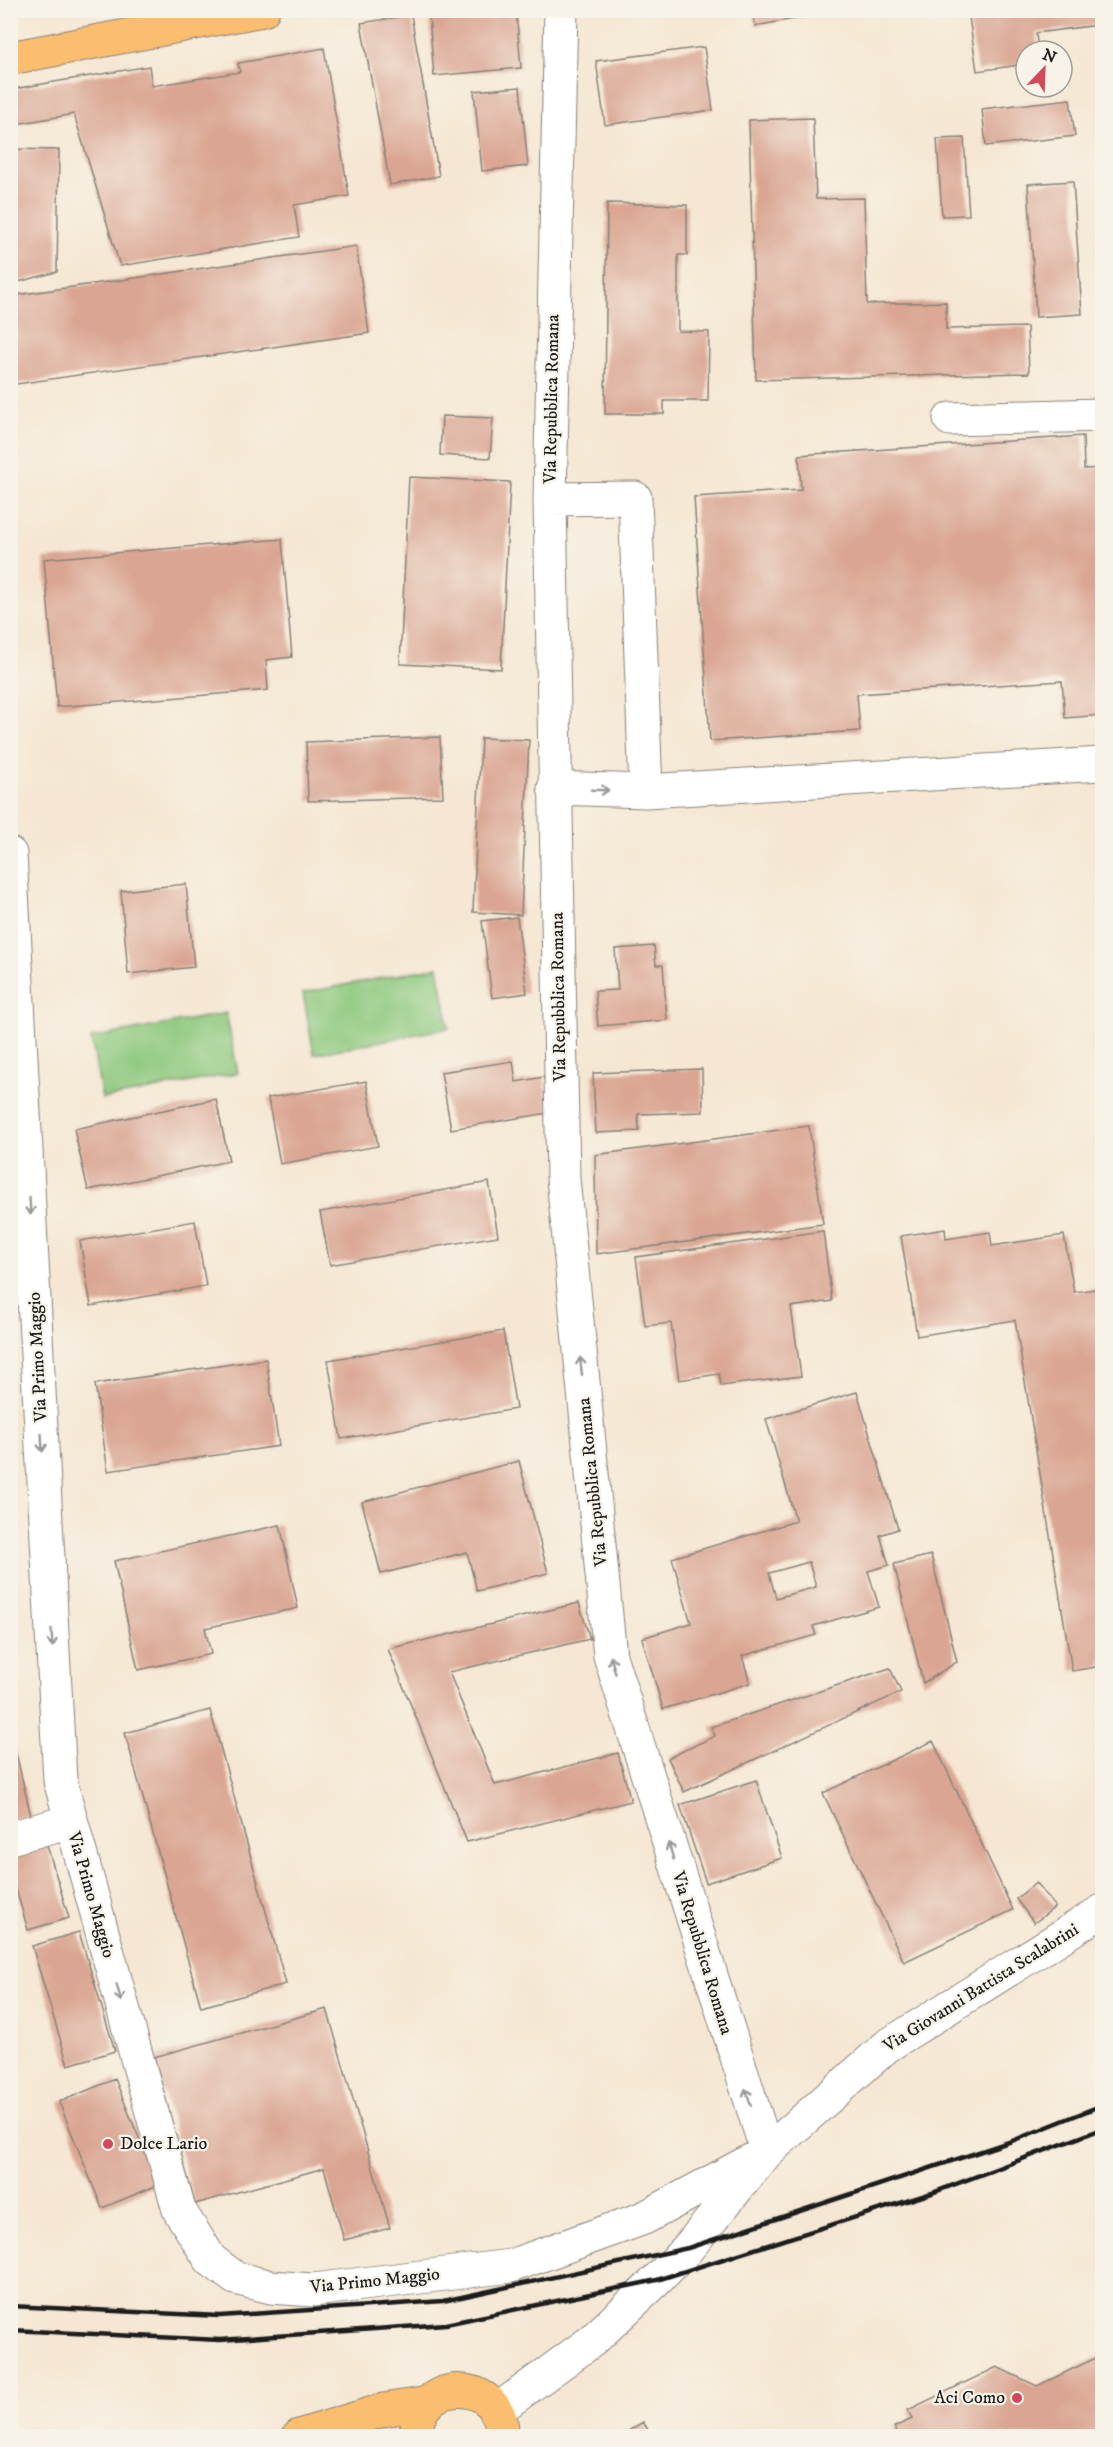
<svg xmlns="http://www.w3.org/2000/svg" width="1113" height="2447" viewBox="0 0 1113 2447" font-family="'IM FELL DW Pica',serif">
  <style>
    .green { fill: #8bc77c; stroke: #54724c; stroke-width: 1.5 }
    .building { fill: #daa693; fill-rule: evenodd }
    .lines { fill: none; stroke-linecap: round; stroke-linejoin: round }
    .minor-casing { stroke: #888278; stroke-width: 35 }
    .major-casing { stroke: #888278; stroke-width: 35 }
    .minor { stroke: #fff; stroke-width: 33 }
    .major { stroke: #fbbe6e; stroke-width: 33 }
    .rail { stroke: #1c1c1c; stroke-width: 4.5 }
    .oneway { stroke: #999 }
    .poi-dot { fill: #d1495b; stroke: #f7f3e8; stroke-width: 2 }
    .labels { text-anchor: middle; dominant-baseline: central; stroke-width: 4.5; stroke-linejoin: round; paint-order: stroke }
    .street-label { font-size: 18px; fill: #1c1c1c; stroke: #f7f3e8 }
    .poi-label { font-size: 18px; fill: #1c1c1c; stroke: #f7f3e8; text-anchor: start }
  </style>
  <rect width="100%" height="100%" fill="#f7f3e8"/>
  <filter id="ink" filterUnits="userSpaceOnUse"><feTurbulence type="fractalNoise" baseFrequency=".0167" numOctaves="2"/><feDisplacementMap in="SourceGraphic" scale="12" xChannelSelector="R" yChannelSelector="G"/><feConvolveMatrix kernelMatrix="1 2 1 2 8 2 1 2 1" color-interpolation-filters="sRGB"/></filter>
  <filter id="wash" filterUnits="userSpaceOnUse"><feTurbulence type="fractalNoise" baseFrequency=".008" numOctaves="4" result="noise"/><feDisplacementMap in="SourceGraphic" scale="24" xChannelSelector="R" yChannelSelector="G"/><feGaussianBlur stdDeviation="1.35" result="paint"/><feColorMatrix in="noise" values="0 0 0 0 0 0 0 0 0 0 0 0 0 0 0 0 0 1.4 0 .05"/><feComposite in="paint" operator="in"/></filter>
  <g filter="url(#wash)">
    <rect width="100%" height="100%" fill="#f5e7d3"/>
    <!-- green -->
    <path class="green" d="M438 967 449 1028 314 1054 303 993Z
      M226 1013 238 1073 102 1099 91 1038Z"/>
    <g id="blocks">
      <!-- building -->
      <path class="building" d="M488 10H516L521 68 434 76 429 16Z
        M752 10H832V12L755 26Z
        M968 10H1096L1098 25 1036 33 1038 51H1026V64L977 71Z
        M411 15 439 176 390 185 361 23Z
        M704 47 713 110 605 125 596 61Z
        M324 48 349 196 294 205 299 237 120 266 74 114 10 125V97L13 89 149 66 152 86 240 72 238 63Z
        M520 87 528 166 482 171 474 91Z
        M1070 99 1075 136 986 146 982 109Z
        M813 118 816 199 864 198 867 304 946 302V329L1027 327 1029 373 756 380 749 120Z
        M964 138 969 215 942 216 937 139Z
        M10 149 59 150 57 272 10 284Z
        M1073 181 1082 314 1036 317 1028 184Z
        M607 203 687 205V255H678V331L709 332 708 401H664V414H605Z
        M356 246 369 333 10 385V296Z
        M442 416 493 418 490 458 440 455Z
        M1083 436 1084 469 1102 468V715L1065 718 1062 681 857 694 860 731 710 741 694 497 801 490 799 455Z
        M409 477 510 482 501 669 400 664Z
        M282 539 292 657 266 660 268 690 57 707 44 559Z
        M440 737 443 797 308 801 306 742Z
        M481 738 529 740 521 915 473 912Z
        M186 884 194 967 128 974 121 891Z
        M517 917 527 993 492 998 482 921Z
        M654 946 656 965H663L667 1020 598 1026 595 991 618 990 615 949Z
        M513 1061 516 1082 544 1077 549 1113 451 1129 441 1072Z
        M702 1069 703 1112 638 1114 639 1131 596 1133 593 1073Z
        M366 1081 378 1146 280 1164 268 1098Z
        M216 1099 229 1161 88 1190 74 1129Z
        M809 1126 823 1224 596 1254 595 1155Z
        M489 1182 498 1236 330 1265 320 1212Z
        M195 1221 206 1286 91 1306 80 1241Z
        M945 1229 946 1239 990 1232 992 1246 1064 1235 1074 1292 1102 1288V1666L1072 1671 1015 1320 917 1336 901 1236Z
        M823 1231 832 1301 791 1307 801 1376 721 1386 719 1374 679 1380 671 1323 645 1326 636 1257Z
        M503 1331 516 1409 341 1439 328 1360Z
        M266 1359 279 1446 108 1471 95 1384Z
        M857 1392 898 1529 880 1535 889 1565 868 1571 879 1607 813 1626 816 1635 742 1656 750 1683 663 1709 642 1638 691 1623 672 1558 796 1521 766 1419ZM809 1562 816 1587 776 1598 769 1573Z
        M519 1461 548 1573 477 1591 467 1552 381 1574 362 1502Z
        M280 1525 298 1608 205 1628 211 1654 138 1670 114 1561Z
        M931 1555 957 1662 923 1683 894 1564Z
        M579 1603 590 1639 449 1672 495 1785 618 1753 631 1801 467 1842 388 1649Z
        M890 1668 901 1692 684 1792 668 1758 715 1736 711 1727Z
        M210 1710 286 1984 201 2007 125 1733Z
        M933 1741 1013 1910 904 1962 823 1793Z
        M15 1749 31 1816 10 1821V1750Z
        M756 1780 782 1858 706 1883 680 1805Z
        M46 1842 69 1918 28 1930 16 1889 10 1890V1853Z
        M1036 1883 1055 1907 1034 1923 1016 1899Z
        M79 1932 115 2051 68 2065 32 1946Z
        M327 2009 390 2228 344 2240 324 2168 195 2204 154 2057Z
        M115 2079 158 2185 102 2208 59 2102Z
        M1102 2355V2436H899L894 2427 912 2419 908 2410 997 2367 1037 2386Z
        M643 2422 652 2436H620Z"/>
    </g>
  </g>
  <g filter="url(#ink)">
    <use href="#blocks" fill-opacity="0" stroke="#888278" stroke-width="1.5"/>
    <g class="lines">
      <!-- minor casing -->
      <g class="minor-casing">
        <path id="minor" d="M561 10 550 499 563 1178 610 1656 767 2152
          M950 419 1102 415
          M550 499 635 498 646 791 1102 764
          M554 788 646 791
          M10 854 60 1780 179 2210 211 2260 235 2278 271 2287 313 2290 511 2266 644 2218 767 2152
          M10 1838 71 1821
          M496 2411 593 2340 657 2280 688 2248 767 2152 887 2046 1102 1911"/>
      </g>
      <!-- major casing -->
      <g class="major-casing">
        <path id="major" d="M10 58 263 10
          M299 2436 383 2410 429 2403
          M416 2436C415 2374 505 2377 502 2436"/>
      </g>
      <!-- minor -->
      <use href="#minor" class="minor"/>
      <!-- major -->
      <use href="#major" class="major"/>
      <!-- rail -->
      <path class="rail" d="M10 2306 220 2316 443 2301 688 2248 1012 2141 1102 2105
        M10 2330 220 2340 446 2324 657 2280 932 2193 1102 2129"/>
    </g>
    <!-- one-way arrows -->
    <defs><path id="oneway-shaft" d="M-6 0H5M1.5-3L5.5 0L1.5 3" fill="none" stroke-width="1.6" stroke-linecap="round" stroke-linejoin="round" transform="scale(1.5)"/></defs>
    <g class="oneway">
      <use href="#oneway-shaft" transform="translate(600 790) rotate(2)"/>
      <use href="#oneway-shaft" transform="translate(30 1206) rotate(87)"/>
      <use href="#oneway-shaft" transform="translate(581 1366) rotate(-96)"/>
      <use href="#oneway-shaft" transform="translate(42 1443) rotate(87)"/>
      <use href="#oneway-shaft" transform="translate(52 1638) rotate(87)"/>
      <use href="#oneway-shaft" transform="translate(613 1665) rotate(-106)"/>
      <use href="#oneway-shaft" transform="translate(671 1851) rotate(-107)"/>
      <use href="#oneway-shaft" transform="translate(119 1993) rotate(74)"/>
      <use href="#oneway-shaft" transform="translate(748 2097) rotate(-109)"/>
    </g>
  </g>
  <!-- markers -->
  <g class="poi-dot">
    <circle cx="108" cy="2144" r="6"/>
    <circle cx="1017" cy="2398" r="6"/>
  </g>
  <g class="labels">
    <!-- street labels -->
    <g class="street-label">
      <text transform="translate(552 399) rotate(-89)">Via Repubblica Romana</text>
      <text transform="translate(559 997) rotate(-91)">Via Repubblica Romana</text>
      <text transform="translate(38 1357) rotate(-93)">Via Primo Maggio</text>
      <text transform="translate(593 1482) rotate(-96)">Via Repubblica Romana</text>
      <text transform="translate(91 1895) rotate(74)">Via Primo Maggio</text>
      <text transform="translate(702 1953) rotate(73)">Via Repubblica Romana</text>
      <text transform="translate(981 1988) rotate(-32)">Via Giovanni Battista Scalabrini</text>
      <text transform="translate(375 2281) rotate(-6)">Via Primo Maggio</text>
    </g>
    <!-- poi labels -->
    <g class="poi-label">
      <text x="120" y="2144">Dolce Lario</text>
      <text x="1005" y="2398" text-anchor="end">Aci Como</text>
    </g>
  </g>
  <!-- margin -->
  <rect width="1113" height="2447" fill="none" stroke="#f7f3e8" stroke-width="36"/>
  <!-- north arrow -->
  <g transform="translate(1044 69) rotate(23)"><circle r="28" fill="#f7f3e8" stroke="#9f9d96" stroke-width="1.5"/>
  <path d="M0-4.5L10 22L0 15L-10 22Z" fill="#d1495b"/>
  <text y="-9" font-size="16" font-weight="bold" text-anchor="middle" fill="#1c1c1c">N</text>
  </g>
</svg>
